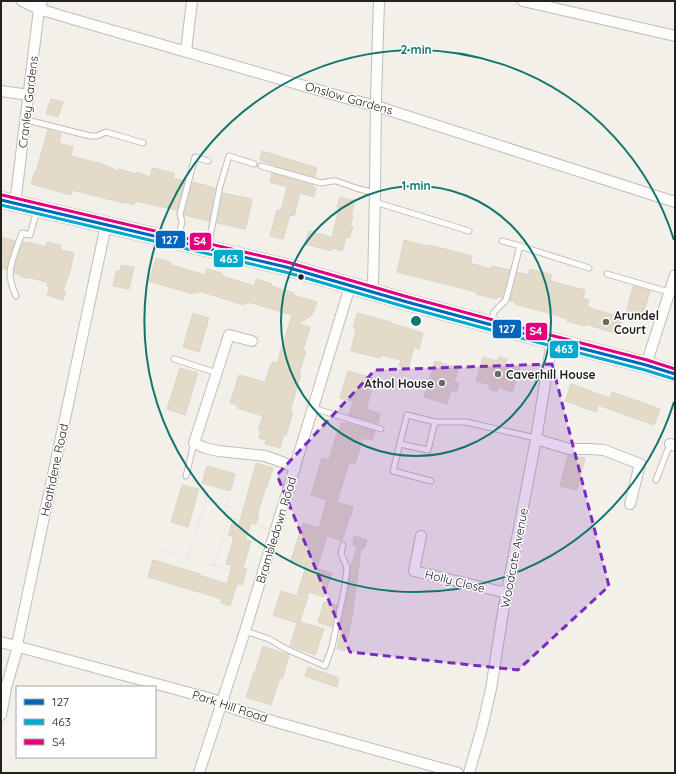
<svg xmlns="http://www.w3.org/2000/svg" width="676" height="774" viewBox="0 0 676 774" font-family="Quicksand,sans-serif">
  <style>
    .building { fill: #e3dac7; stroke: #d8d5d0 }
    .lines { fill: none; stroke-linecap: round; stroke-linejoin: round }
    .service-casing { stroke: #c0bdb9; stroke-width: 7 }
    .minor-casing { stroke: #c0bdb9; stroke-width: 12 }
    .primary-casing { stroke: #cfcdca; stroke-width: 18 }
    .path { stroke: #dbdbd9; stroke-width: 2; stroke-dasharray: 1 3; stroke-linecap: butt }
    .service { stroke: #fdfdfc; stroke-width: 5 }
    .minor { stroke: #fdfdfc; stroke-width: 10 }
    .primary { stroke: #f8f5f4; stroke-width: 16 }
    .bus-1-casing { stroke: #fff; stroke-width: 6 }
    .bus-2-casing { stroke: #fff; stroke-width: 6 }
    .bus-3-casing { stroke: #fff; stroke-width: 6 }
    .bus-1 { stroke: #0065bd; stroke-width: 3 }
    .bus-2 { stroke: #00a9ce; stroke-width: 3 }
    .bus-3 { stroke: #e5007d; stroke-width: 3 }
    .marked { fill: #7b2cbf; fill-opacity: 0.2; stroke: #7b2cbf; stroke-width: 3; stroke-dasharray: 8 5; stroke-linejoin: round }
    .ring { fill: none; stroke: #0f766e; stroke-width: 2 }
    .bus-dot { fill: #24221e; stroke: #fff; stroke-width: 1.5 }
    .poi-dot { fill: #6c6a65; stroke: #fff; stroke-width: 1.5 }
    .labels { text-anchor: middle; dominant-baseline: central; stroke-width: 3; stroke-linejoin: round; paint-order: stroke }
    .street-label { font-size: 12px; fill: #24221e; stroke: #fff }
    .poi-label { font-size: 12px; font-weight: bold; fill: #24221e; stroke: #fff; text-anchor: start }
    .centre { fill: #0f766e; stroke: #fff; stroke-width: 2 }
    .ring-label { font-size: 12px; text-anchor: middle; font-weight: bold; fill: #0f766e; stroke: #fff; stroke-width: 3; stroke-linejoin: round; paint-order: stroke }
    .line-badge { stroke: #fff; stroke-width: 1.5 }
    .badge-label { font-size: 11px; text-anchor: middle; font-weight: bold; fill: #fff }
  </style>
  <rect width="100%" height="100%" fill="#f3f0e9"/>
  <!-- building -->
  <path class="building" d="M51 99 63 102 58 117 46 114Z
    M48 130 61 134 59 143 73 147 71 156 97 163V162L118 171 119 169 136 174 137 172 150 177 152 168 174 173 173 178 185 181 177 210 135 201 134 205 124 202V203L72 190 71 195 31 184 35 171 36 172Z
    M262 151 317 168 315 177 274 166V165L260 160Z
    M272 173 313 185 312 187 316 188 314 197 300 193 294 216 290 215 283 239 270 236 277 210 281 211 287 187 270 182Z
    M193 182 215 188 209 221 184 215Z
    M223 193 251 199V200L252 201 246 227 245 229 217 223Z
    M340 197 355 201 351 215 353 216 350 226 353 227 349 238 346 237 342 251 332 248 331 251 305 244 309 231 332 237 339 208H337Z
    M1 237 15 241 9 258 6 270 1 268Z
    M404 240 428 246 429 245 472 256 470 263 491 269 492 266 510 270 502 298 497 297 496 299 476 294 477 292 397 272Z
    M23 242 28 244 29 242 46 247 47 242 60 245 61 250 74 253 70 271 63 291 66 292 63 300 47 295 50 287 47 286 48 283 29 277 28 279 20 276V275L14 273 17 260Z
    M156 258 171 262V265L205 275 207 269 222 273V276L254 286 256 279 272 284 271 286 294 293 293 295 317 302 312 315 298 324 310 327 303 350 306 351 299 374 301 375 290 411 293 412 286 435 284 434 280 448 265 444 266 440 259 438 261 431 258 430 263 416 237 408 238 405 230 403 239 375 265 382 270 366H271L272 362 277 363 292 315 248 302 247 304 245 302 244 305 199 291 198 293 194 292 193 294 149 281Z
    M121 265 134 267 129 289 113 286 116 271H120Z
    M530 269 552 275 550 281 585 290 583 298 589 300 587 307 623 318 618 334 585 324V326L567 321V319L560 317V316L515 304V302L510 301 517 272 529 275Z
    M633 286 650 291 642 318 626 314Z
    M193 313 209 318 199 352 183 347Z
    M357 313 391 322V323L423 333 419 349 414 347 408 369 399 366 401 360 381 355 380 358 351 351 356 329 353 328Z
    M483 357 497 361 499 357 507 359 505 363 520 368 512 392 498 387 497 392 489 389 490 385 476 381Z
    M435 361 459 368 454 382 459 383 456 392 451 390 447 404 424 397Z
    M180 368 198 373 185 415 167 409Z
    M348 371 375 379 366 409 380 414 378 423 377 422V423L349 415 353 401 340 398Z
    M571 384 610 398 612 392 660 409 654 425 598 405 596 412 565 401Z
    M341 423 347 424V423L375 431 372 440 363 438 355 464 349 462 337 502 353 507 351 516 350 515 342 541 327 536 317 568 332 573 324 597 309 592 300 622 324 629 315 655 290 646 297 623 273 615 281 591 297 596 306 566 291 560 303 523 319 528 327 500 311 495 322 458 329 460 337 432 339 433Z
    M568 455 574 456 585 458 577 490 560 486Z
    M256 463 273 468 267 487H266L258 513 259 514 256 524 251 523 245 540 251 541 243 568 247 569 242 585 237 584 230 606 221 603 222 599 148 577 153 560 200 574 199 575 227 584 232 565 226 564 234 537 228 535 232 523 239 525Z
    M207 466 235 474 230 491 202 483Z
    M182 485 199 489 188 527 171 522Z
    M354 536 367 540 364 549 353 545Z
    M357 547 361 548 353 611 345 651 337 649 341 630H340L348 592 351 566Z
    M324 602 337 605 332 627 318 622Z
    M263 646 289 655 282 679 280 678 271 705 246 697 254 673H255Z
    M308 667 339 678 337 687 305 676Z"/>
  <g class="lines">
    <!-- service casing -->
    <g class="service-casing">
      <path id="service" d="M26 120 35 122 90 136H97L106 132 143 143
        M261 166 321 183 332 181H336L356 188 375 193
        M375 202 469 231
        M178 239 182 222 180 214 195 157 208 161
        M502 241 520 246
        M208 247 220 186 229 156 254 164
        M607 274 669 292
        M16 296C13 289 10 281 10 274 10 262 18 245 22 233L30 235 37 210
        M491 322 494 312 506 300 520 246 589 268
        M174 359 217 373
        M313 408 381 429
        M400 444 428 450 435 422
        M186 476 194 443
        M656 480 670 444
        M431 481 393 471 407 415 435 422H466L531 437 536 439
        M245 631 269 639 286 649 325 666 332 647 344 591 347 568 341 553 343 545"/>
    </g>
    <!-- minor casing -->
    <g class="minor-casing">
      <path id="minor" d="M22 1 39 9 62 16 346 98 376 106 675 202
        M523 1 675 36
        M186 51 192 1
        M1 91 29 95
        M15 204 39 9 42 1
        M373 292V285L375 193 376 98 379 1
        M252 341 229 335 194 443 205 448 219 451 265 456 282 462 295 468
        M646 365 675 275
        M536 439 569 449H590L604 450 640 464 630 504
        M670 444 675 446
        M421 536 414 571 507 593
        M1 642 212 699 232 708 276 722 458 773
        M1 715 6 688 16 653 18 640 106 225
        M199 773 245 631 350 286
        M469 773 482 728 491 689 503 612 536 439 552 341"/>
    </g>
    <!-- primary casing -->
    <g class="primary-casing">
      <path id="primary" d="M1 200 286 267 407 302 518 332 646 365 675 374"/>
    </g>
    <!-- path -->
    <path class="path" d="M227 506 239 464
      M229 517 226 516 225 513 227 506 206 500 187 557 214 565 229 517 266 528
      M160 549 187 557
      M214 565 228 569"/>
    <!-- service -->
    <use href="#service" class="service"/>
    <!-- minor -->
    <use href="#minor" class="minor"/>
    <!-- primary -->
    <use href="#primary" class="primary"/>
    <!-- bus-1 casing -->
    <g class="bus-1-casing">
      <path id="bus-1" d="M1 200 286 267 407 302 518 332 646 365 675 374"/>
    </g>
    <!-- bus-2 casing -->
    <g class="bus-2-casing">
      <path id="bus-2" d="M1 205 285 272 406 307 517 337 645 370 674 379"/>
    </g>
    <!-- bus-3 casing -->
    <g class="bus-3-casing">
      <path id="bus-3" d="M2 195 287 262 408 297 519 327 647 360 675 369"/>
    </g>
    <!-- bus-1 -->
    <use href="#bus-1" class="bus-1"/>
    <!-- bus-2 -->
    <use href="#bus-2" class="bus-2"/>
    <!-- bus-3 -->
    <use href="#bus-3" class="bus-3"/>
  </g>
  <!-- marked area -->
  <path class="marked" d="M552 364 609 586 518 670 350 652 277 475 375 370Z"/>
  <!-- distance rings -->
  <g class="ring">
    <circle cx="416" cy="321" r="135"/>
    <path d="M674 402A271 271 0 1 1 674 240"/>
  </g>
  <!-- markers -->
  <circle class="bus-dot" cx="301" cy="277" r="3.5"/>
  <g class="poi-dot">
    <circle cx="606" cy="322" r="4"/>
    <circle cx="498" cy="374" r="4"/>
    <circle cx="442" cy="383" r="4"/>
  </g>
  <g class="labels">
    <!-- street labels -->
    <g class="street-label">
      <text transform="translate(349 98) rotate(16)">Onslow Gardens</text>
      <text transform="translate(28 102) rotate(-83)">Cranley Gardens</text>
      <text transform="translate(54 470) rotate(-78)">Heathdene Road</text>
      <text transform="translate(276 530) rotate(-73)">Brambledown Road</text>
      <text transform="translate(514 558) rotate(-79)">Woodcote Avenue</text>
      <text transform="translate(455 581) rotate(14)">Holly Close</text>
      <text transform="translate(230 706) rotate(18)">Park Hill Road</text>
    </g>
    <!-- poi labels -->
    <g class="poi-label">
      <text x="614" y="315">Arundel<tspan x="614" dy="14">Court</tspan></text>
      <text x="506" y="374">Caverhill House</text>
      <text x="434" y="383" text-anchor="end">Athol House</text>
    </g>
  </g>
  <circle cx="416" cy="321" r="6" class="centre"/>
  <g class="ring-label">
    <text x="416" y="54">2 min</text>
    <text x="416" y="190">1 min</text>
  </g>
  <g class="line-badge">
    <rect x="155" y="230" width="31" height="19" rx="4" fill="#0065bd"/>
    <rect x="189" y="232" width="23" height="19" rx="4" fill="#e5007d"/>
    <rect x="213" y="249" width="31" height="19" rx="4" fill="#00a9ce"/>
    <rect x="492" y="319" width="30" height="20" rx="4" fill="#0065bd"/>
    <rect x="525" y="322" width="23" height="19" rx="4" fill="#e5007d"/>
    <rect x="549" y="340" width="30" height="19" rx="4" fill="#00a9ce"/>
  </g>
  <g class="badge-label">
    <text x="170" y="244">127</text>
    <text x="200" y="245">S4</text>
    <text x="229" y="263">463</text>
    <text x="507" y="333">127</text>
    <text x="536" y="335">S4</text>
    <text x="564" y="353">463</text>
  </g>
  <!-- border -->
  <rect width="676" height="774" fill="none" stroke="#24221e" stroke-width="4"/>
  <!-- legend -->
  <rect x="16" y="686" width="140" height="72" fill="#ffffff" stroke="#a7a7a5"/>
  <rect x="24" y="699" width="20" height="6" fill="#0065bd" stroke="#a7a7a5"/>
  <text x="52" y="706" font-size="12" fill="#24221e">127</text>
  <rect x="24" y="719" width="20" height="6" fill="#00a9ce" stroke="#a7a7a5"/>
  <text x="52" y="726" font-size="12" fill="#24221e">463</text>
  <rect x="24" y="739" width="20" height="6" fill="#e5007d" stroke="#a7a7a5"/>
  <text x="52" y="746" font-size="12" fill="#24221e">S4</text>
</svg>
